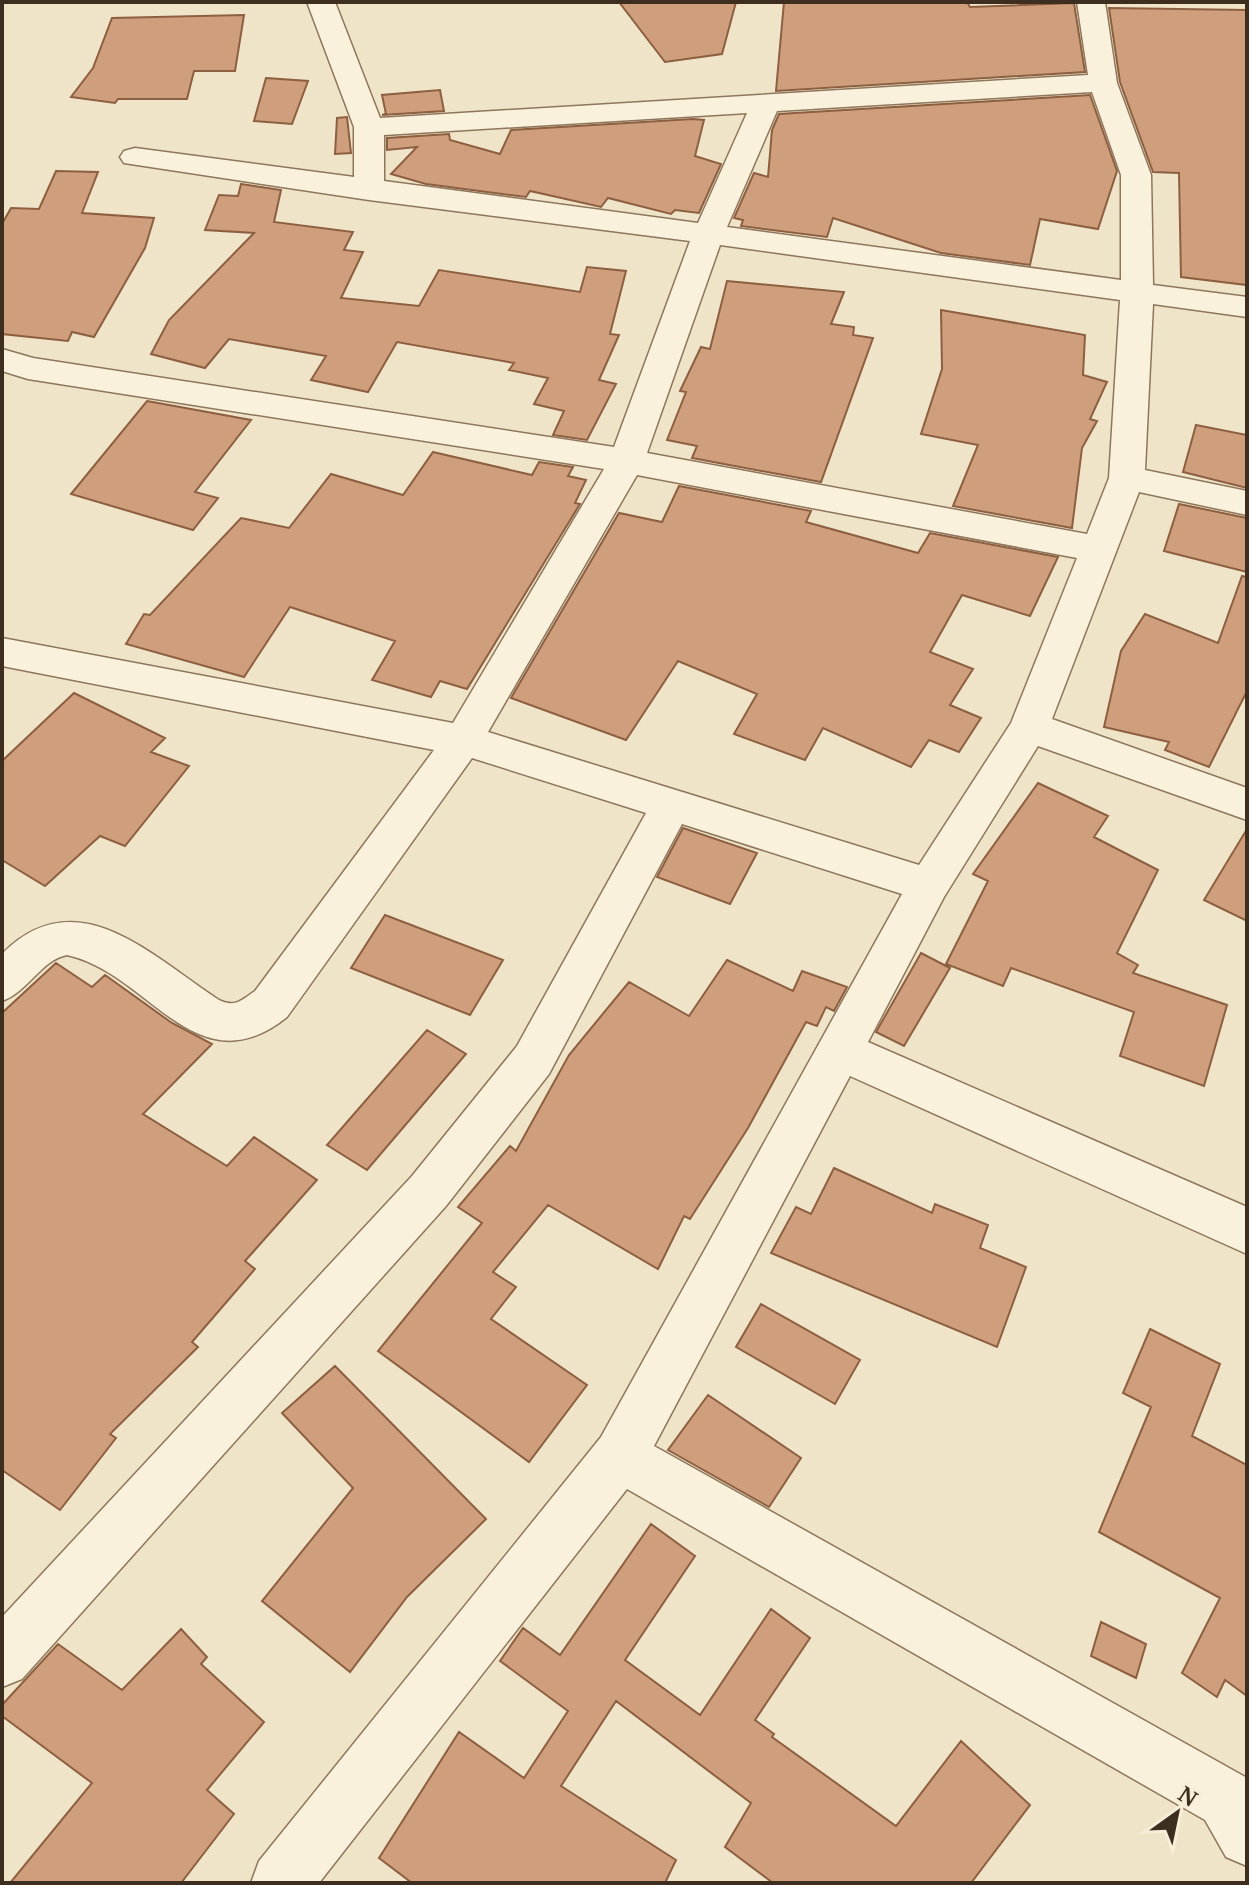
<svg xmlns="http://www.w3.org/2000/svg" width="1249" height="1885" viewBox="0 0 1249 1885" font-family="'Noto Serif',serif">
  <style>
    .building { fill: #cf9f7d; stroke: #8d5f41; stroke-width: 2 }
    .lines { fill: none; stroke-linecap: round; stroke-linejoin: round }
    .minor-casing { stroke: #8d765c; stroke-width: 3 }
    .minor { fill: #faf1dc; fill-rule: evenodd }
  </style>
  <rect width="100%" height="100%" fill="#f0e4c8"/>
  <!-- building -->
  <path class="building" d="M619 2H736L722 54 665 62Z
    M784 2H967L970 7 1074 3 1085 72 776 91Z
    M1109 8 1247 10V285L1181 277 1179 173 1153 172 1120 82Z
    M244 15 235 71H194L187 99H118L115 103 71 97 93 68 112 18Z
    M266 78 308 81 292 124 254 121Z
    M440 90 444 111 382 115 386 114 382 95Z
    M1090 95 1117 171 1098 229 1040 219 1030 265 941 253 833 218 827 237 741 226 743 220 734 218 754 173 768 177 772 130 779 114Z
    M347 117 351 153 335 154 337 118Z
    M693 119 704 120 695 156 721 164 699 213 675 210 671 214 608 198 601 207 530 191 526 197 426 184 391 174 417 147 387 150V138L449 134 450 140 500 154 511 130Z
    M56 171 98 172 82 213 154 218 145 248 94 337 72 332 68 341 2 334V224L11 208 39 209Z
    M241 184 281 190 274 222 353 232 344 250 363 252 341 298 419 306 439 270 580 292 587 267 626 271 610 334 619 335 599 380 616 384 587 440 553 435 564 411 534 404 548 378 509 370 514 363 397 342 368 392 311 380 326 356 229 339 205 368 151 354 169 320 254 233 205 230 219 195 238 196Z
    M727 281 844 292 831 324 854 327 853 335 873 338 821 482 692 458 697 446 667 440 686 392 680 391 701 347 710 349Z
    M941 310 1085 335 1083 375 1107 382 1090 419 1097 421 1082 448 1072 528 953 506 978 445 921 434 942 369Z
    M147 401 251 420 195 492 218 498 193 530 71 494Z
    M1196 425 1247 435V488L1183 472Z
    M433 452 532 475 539 462 573 467 568 476 586 480 575 503 580 504 467 689 440 681 431 697 372 680 395 641 290 607 244 677 126 644 144 614 150 615 241 518 289 528 331 474 403 495Z
    M679 486 811 511 806 522 918 553 930 533 1058 557 1030 616 962 595 930 652 973 669 950 705 981 718 959 752 929 740 911 767 823 728 805 760 734 734 757 694 678 661 626 740 511 698 619 513 662 522Z
    M1179 504 1247 518V572L1164 551Z
    M1242 576 1247 577V691L1209 767 1165 750 1169 742 1104 727 1121 651 1145 614 1218 643Z
    M74 693 165 738 151 752 189 766 125 846 100 836 45 886 2 860V761Z
    M1038 783 1108 816 1094 837 1158 870 1117 953 1138 965 1133 973 1227 1005 1204 1086 1120 1056 1134 1012 1011 968 1003 986 946 964 988 881 973 874Z
    M683 828 757 853 730 904 657 877Z
    M1247 829V921L1204 900Z
    M385 915 503 960 470 1015 351 968Z
    M921 953 950 968 904 1046 876 1032Z
    M727 960 793 991 802 971 847 987 834 1011 826 1007 817 1026 806 1022 748 1128 690 1219 684 1216 658 1269 548 1205 493 1272 516 1287 491 1319 587 1385 529 1462 378 1351 482 1223 458 1207 510 1146 516 1151 569 1055 629 982 689 1016Z
    M56 963 92 987 105 975 172 1023 212 1044 143 1114 227 1166 254 1137 317 1180 245 1261 255 1269 192 1342 198 1347 110 1434 116 1438 60 1510 2 1470V1013Z
    M427 1030 466 1054 367 1170 327 1145Z
    M834 1168 932 1213 935 1204 988 1225 980 1248 1026 1267 997 1347 771 1253 796 1207 811 1214Z
    M761 1304 860 1360 835 1404 736 1347Z
    M1150 1329 1220 1364 1192 1436 1247 1465V1696L1225 1680 1217 1697 1182 1673 1220 1598 1099 1532 1151 1407 1123 1393Z
    M335 1366 486 1519 407 1597 350 1672 262 1601 353 1488 282 1413Z
    M708 1395 801 1458 769 1507 668 1450Z
    M651 1524 695 1556 625 1660 700 1715 771 1609 810 1638 755 1720 774 1734 772 1737 896 1826 961 1741 1030 1805 971 1883H773L725 1847 751 1803 616 1701 561 1786 676 1860 665 1883H412L379 1858 459 1732 524 1778 568 1711 500 1661 523 1628 560 1655Z
    M1101 1622 1146 1644 1136 1678 1091 1656Z
    M181 1629 207 1657 201 1664 264 1722 207 1790 234 1814 181 1883H10L92 1783 2 1716V1705L58 1644 122 1690Z"/>
  <g class="lines">
    <!-- minor casing -->
    <g class="minor-casing">
      <path id="minor" d="M307 2H335L380 118 1088 75 1077 2H1105L1117 83 1151 175 1153 285 1247 297V317L1153 304 1145 470 1247 491V515L1139 492 1052 719 1247 788V820L1038 746 944 897 868 1042 1247 1207V1254L850 1076 654 1446 1247 1778V1866L1226 1857 1205 1820 627 1489 319 1883H251L259 1861 601 1437 902 894 682 824 549 1074 446 1206 22 1679 2 1687V1617L412 1176 517 1046 646 813 472 758 287 1017C196 1090 150 973 67 955 41 960 28 992 2 1001V954C77 878 151 956 219 1000 235 1008 242 1000 255 991L434 750 2 666V638L453 723 604 469 28 379 2 371V349L33 358 614 447 690 241 369 200 124 163 120 157 124 151 135 148 354 177V127ZM1092 92 1121 175V280L727 227 777 111ZM747 113 698 223 384 181V135ZM720 245 1120 300 1109 478 1087 534 647 453ZM637 475 1077 558 1011 723 919 865 488 732Z"/>
    </g>
    <!-- minor -->
    <use href="#minor" class="minor"/>
  </g>
  <!-- border -->
  <rect width="1249" height="1885" fill="none" stroke="#3d2e20" stroke-width="8"/>
  <!-- north arrow -->
  <g transform="translate(1177 1813) rotate(33)" stroke="#f7eed8" stroke-width="6" paint-order="stroke">
  <path d="M0-6L14 30L0 20L-14 30Z" fill="#3d2e20"/>
  <text y="-12" font-size="22" font-weight="bold" text-anchor="middle" fill="#3d2e20">N</text>
  </g>
</svg>
